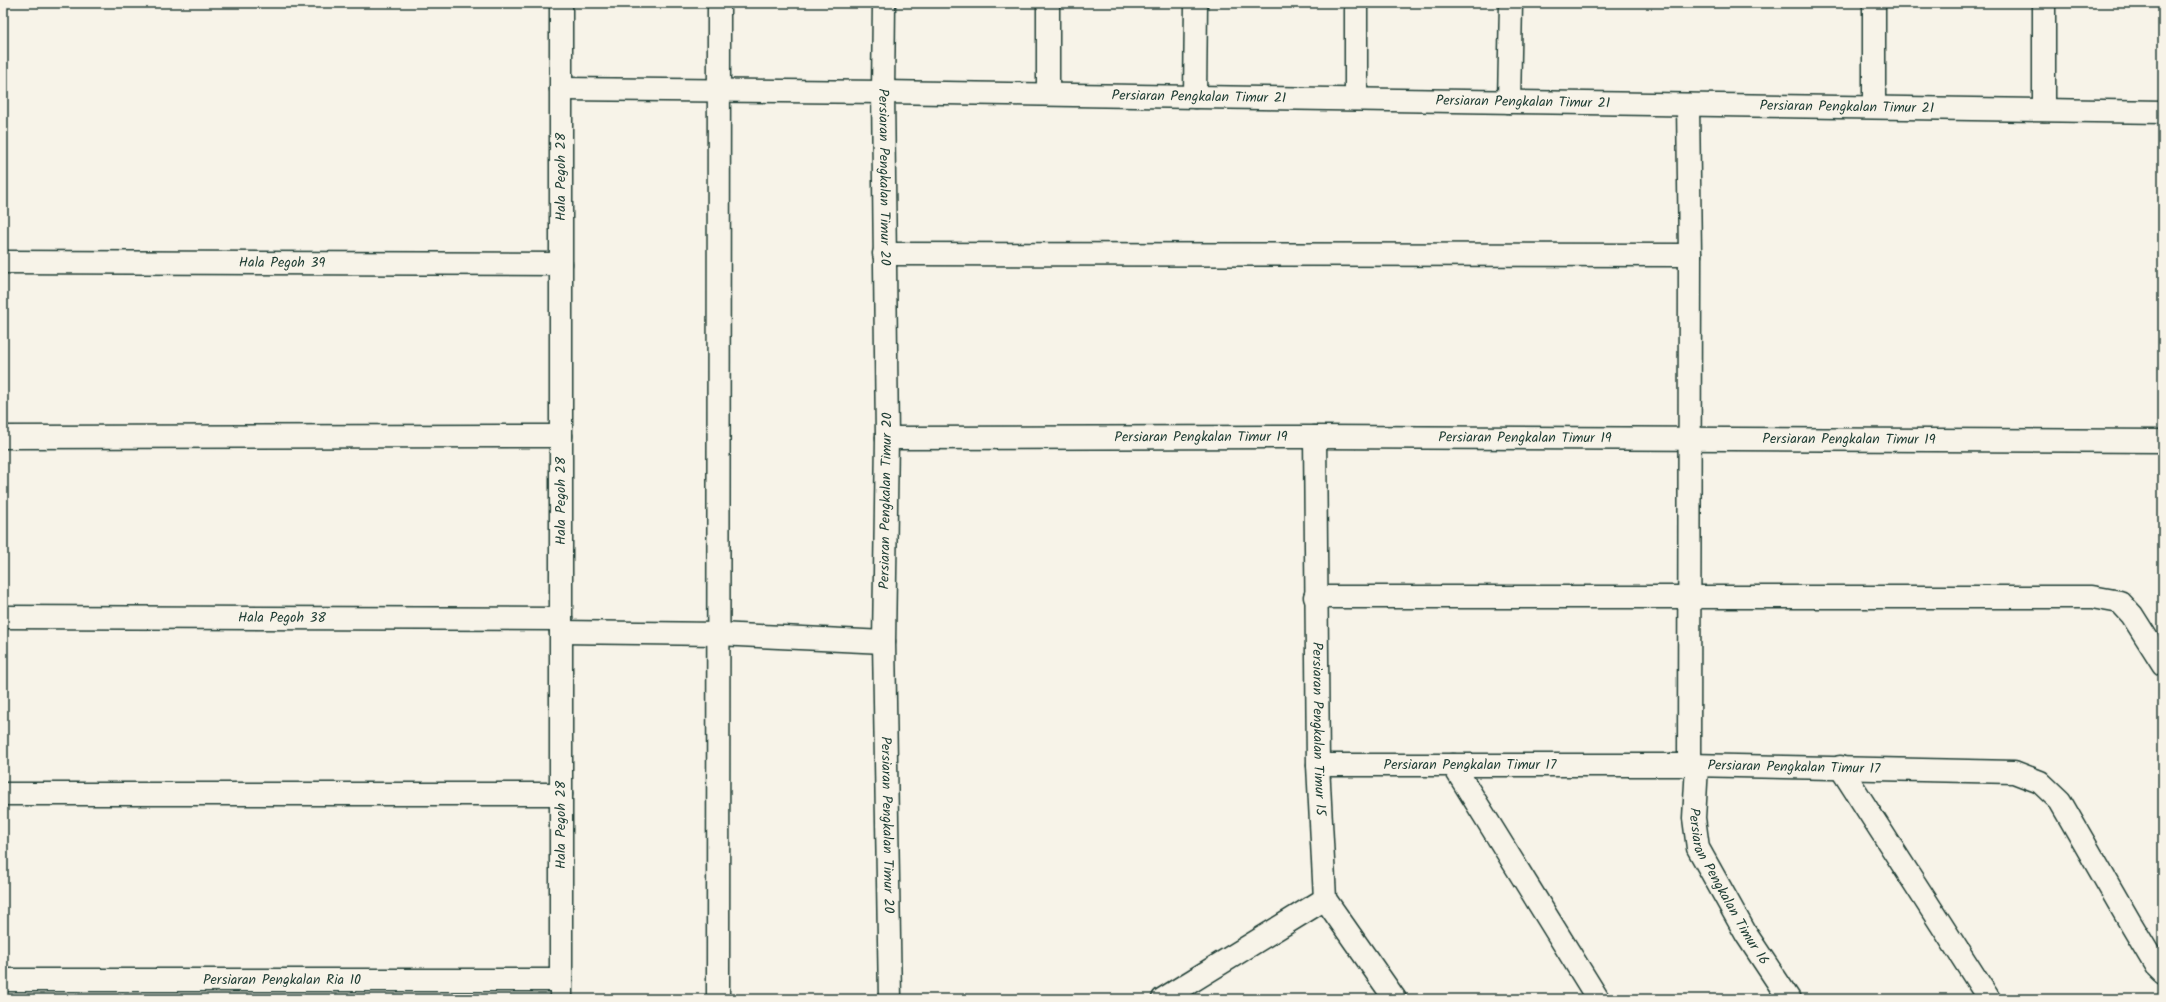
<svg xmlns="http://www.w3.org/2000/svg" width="2166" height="1002" viewBox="0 0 2166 1002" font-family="Kalam,sans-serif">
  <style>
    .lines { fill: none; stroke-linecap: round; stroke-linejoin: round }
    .minor-casing { stroke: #1f3d34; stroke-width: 25 }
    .minor { stroke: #f7f3e8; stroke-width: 22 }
    .labels { text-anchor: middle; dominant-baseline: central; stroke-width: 3.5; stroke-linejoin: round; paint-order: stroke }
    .street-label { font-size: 14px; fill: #1f3d34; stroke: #f7f3e8 }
  </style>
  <rect width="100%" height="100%" fill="#f7f3e8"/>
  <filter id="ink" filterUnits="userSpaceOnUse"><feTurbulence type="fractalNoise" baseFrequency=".025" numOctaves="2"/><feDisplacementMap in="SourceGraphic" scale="8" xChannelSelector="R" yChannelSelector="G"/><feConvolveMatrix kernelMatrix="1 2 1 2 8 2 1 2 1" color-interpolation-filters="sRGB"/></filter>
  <g filter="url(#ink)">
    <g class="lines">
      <!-- minor casing -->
      <g class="minor-casing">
        <g id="minor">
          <path id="s1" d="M884 3 883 92 887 438 884 642 890 999"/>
          <path d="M1356 3V99"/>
          <path d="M1874 3V107"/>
          <path id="s2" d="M561 89 883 92 2163 112"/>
          <path d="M1048 94V3"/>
          <path d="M1195 97 1196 3"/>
          <path d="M1509 102 1511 3"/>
          <path d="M1688 105 1690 255 1689 765"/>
          <path d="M2044 110V3"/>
          <path d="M884 254 1690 255"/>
          <path id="s3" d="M3 262 561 264"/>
          <path d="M3 437 561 436"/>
          <path id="s4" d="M1315 437 1318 765 1325 899 1395 999"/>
          <path id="s5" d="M887 438 1315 437 2163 441"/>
          <path d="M1315 597H2092L2120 602 2132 615 2163 664"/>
          <path id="s6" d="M3 617 561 619"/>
          <path d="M561 632 718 634 884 642"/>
          <path id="s7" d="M1318 765H1689L2014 772 2040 782 2060 801 2131 924 2156 966 2163 973"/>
          <path d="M1453 765 1598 999"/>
          <path id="s8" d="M1697 766 1694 818 1698 848 1746 934 1789 999"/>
          <path d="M1840 767 1989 999"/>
          <path d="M3 794H561"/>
          <path id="s9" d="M3 980H561"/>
          <path d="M561 999V3"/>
          <path d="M718 999 719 3"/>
          <path d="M1163 999 1325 899"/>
        </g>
      </g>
      <!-- minor -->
      <use href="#minor" class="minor"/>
    </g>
  </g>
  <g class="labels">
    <!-- street labels -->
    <g class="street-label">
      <text stroke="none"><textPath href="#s2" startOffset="638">Persiaran Pengkalan Timur 21</textPath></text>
      <text stroke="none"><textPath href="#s2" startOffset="962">Persiaran Pengkalan Timur 21</textPath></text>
      <text stroke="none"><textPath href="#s2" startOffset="1286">Persiaran Pengkalan Timur 21</textPath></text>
      <text transform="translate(561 177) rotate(-90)">Hala Pegoh 28</text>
      <text stroke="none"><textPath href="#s1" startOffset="174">Persiaran Pengkalan Timur 20</textPath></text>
      <text stroke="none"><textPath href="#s3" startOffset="279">Hala Pegoh 39</textPath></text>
      <text stroke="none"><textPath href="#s5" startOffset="314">Persiaran Pengkalan Timur 19</textPath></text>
      <text stroke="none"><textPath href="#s5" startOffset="638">Persiaran Pengkalan Timur 19</textPath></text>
      <text stroke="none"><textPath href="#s5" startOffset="962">Persiaran Pengkalan Timur 19</textPath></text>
      <text transform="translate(561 501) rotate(-90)">Hala Pegoh 28</text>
      <text transform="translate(886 501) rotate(-89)">Persiaran Pengkalan Timur 20</text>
      <text stroke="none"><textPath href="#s6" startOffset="279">Hala Pegoh 38</textPath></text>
      <text stroke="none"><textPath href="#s4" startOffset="292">Persiaran Pengkalan Timur 15</textPath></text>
      <text stroke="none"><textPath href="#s7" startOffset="152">Persiaran Pengkalan Timur 17</textPath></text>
      <text stroke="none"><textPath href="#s7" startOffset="476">Persiaran Pengkalan Timur 17</textPath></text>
      <text transform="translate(561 825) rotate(-90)">Hala Pegoh 28</text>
      <text stroke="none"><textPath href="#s1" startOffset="822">Persiaran Pengkalan Timur 20</textPath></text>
      <text stroke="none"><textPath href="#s8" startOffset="129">Persiaran Pengkalan Timur 16</textPath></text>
      <text stroke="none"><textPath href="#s9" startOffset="279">Persiaran Pengkalan Ria 10</textPath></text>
    </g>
  </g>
  <!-- margin -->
  <rect width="2166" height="1002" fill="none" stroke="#f7f3e8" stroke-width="16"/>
  <rect x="8" y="8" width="2150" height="986" fill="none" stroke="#1f3d34" stroke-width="1.5" filter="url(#ink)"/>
</svg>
